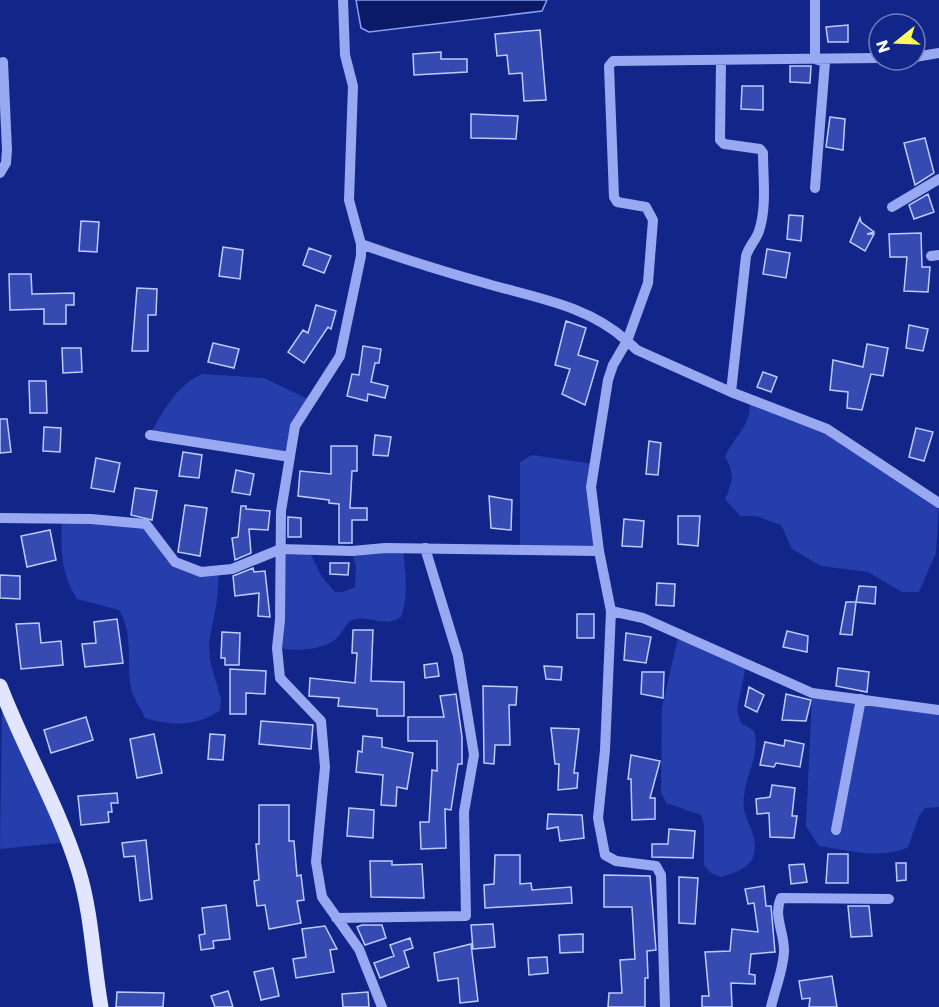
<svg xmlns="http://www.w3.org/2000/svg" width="939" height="1007" viewBox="0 0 939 1007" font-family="Poppins,sans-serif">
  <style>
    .green { fill: #263eab }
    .water { fill: #0b1966; stroke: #899ef4; stroke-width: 1.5 }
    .building { fill: #354bb2; stroke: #becafc; stroke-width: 1.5 }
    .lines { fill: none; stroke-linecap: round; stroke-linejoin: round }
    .minor { stroke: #98a8f1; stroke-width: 10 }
    .major { stroke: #e2e5ff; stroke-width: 15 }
  </style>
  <rect width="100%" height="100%" fill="#12268a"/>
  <!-- green -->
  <path class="green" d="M203 374 264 378 312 401 295 426 290 457 150 435C163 411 177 384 203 374Z
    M749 399 827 429 939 503 936 553 919 592H902L868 572 821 566 792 549 781 525 756 516H740L725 499C733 482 735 474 725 457 735 434 753 426 749 399Z
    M532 455 594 464 599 551 520 549V462Z
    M62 518 146 524 175 562 219 570 217 601 209 642 210 661 221 699 220 710C198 727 171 726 145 718 141 708 133 698 131 688 126 661 134 634 119 610L77 599C60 571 61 551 62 518Z
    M403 548C405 572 409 594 401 617 384 628 373 616 356 619 346 620 343 633 336 639 320 651 296 651 277 648L281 549 309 550 322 577 335 592H343L355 587 356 567 352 551Z
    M679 633 746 665 737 710 741 723 754 731C762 756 740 783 744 809 747 824 758 837 754 854 751 869 733 873 721 877L711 873 704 865V825L701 815 666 803 661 792 662 707Z
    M812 693 939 711V807L925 808 919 816 908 847C882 860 846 850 819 846L806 826Z
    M2 709 68 842 0 849Z"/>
  <!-- water -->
  <path class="water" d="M356 0H547L542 11 369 32 361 28Z"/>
  <!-- building -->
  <path class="building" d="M848 25V42H828L826 27Z
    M540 30 546 100 524 101 522 73 509 74 507 55 497 56 495 34Z
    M441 52V59H467V72L414 75 413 54Z
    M790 66H811L810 83 790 82Z
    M742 86H763V110L741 109Z
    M471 114 518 116 516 139 471 138Z
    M830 117 845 119 843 150 826 147Z
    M925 138 934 173 915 185 904 143Z
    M928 194 934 212 914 219 909 205Z
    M789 215 803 216 801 241 787 239Z
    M860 218 861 222 874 232 867 234H874L865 251 850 242Z
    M81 221 99 222 97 252 79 251Z
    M921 233 922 267H930L928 292 904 291 907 257H890L889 234Z
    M223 247 243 250 240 279 219 276Z
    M309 248 331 256 324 273 303 265Z
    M767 249 790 253 786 278 763 274Z
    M9 274H31L32 294 74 293V305H66V324H44V309L10 310Z
    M137 288 157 289 156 315H148V351H132Z
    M316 305 336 311 331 329 328 327 304 363 288 352 303 330 308 333Z
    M566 321 586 328 578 355 598 361 585 405 562 394 570 369 555 365Z
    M909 325 928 329 923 351 906 348Z
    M213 343 239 349 234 368 208 362Z
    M867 344 888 348 883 376 871 374 862 410 847 408 848 392 830 390 833 360 863 367Z
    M363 346 381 349 379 363H375L371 382 388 386 385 398 368 394 367 401 347 396 352 374 359 375Z
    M62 348H81L82 372 63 373Z
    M763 372 777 377 771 392 757 387Z
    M29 381H46L47 413H30Z
    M0 419H7L11 452 0 453Z
    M44 427 61 428 60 452 43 451Z
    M916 428 933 432 924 461 909 457Z
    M375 435 391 437 388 456 373 455Z
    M649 441 661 443 658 475 646 474Z
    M331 446H357V471H352L350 508H367V520H352V543H339V504L329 503V500L298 496 300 471 331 474Z
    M183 452 202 455 199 478 179 476Z
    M96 458 120 463 114 492 91 488Z
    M236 470 254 474 250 495 232 492Z
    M135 488 157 491 152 520 131 515Z
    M489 496 512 500 511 530 491 528Z
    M185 505 207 508 200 556 178 552Z
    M241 506H246V509L270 511 268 530 249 529 251 553 235 560 232 538 238 537Z
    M678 516H700L698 546 678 544Z
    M288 517 301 518V537H288Z
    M624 519 644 521 642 547 622 546Z
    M50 530 56 560 27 567 21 536Z
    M330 563H349L348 575 330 574Z
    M253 568 254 572 265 571 270 617 258 616 259 593 235 596 233 576Z
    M0 575 20 576V599L0 598Z
    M657 583 675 584 674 606 656 605Z
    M859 586 876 587 875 604 856 602Z
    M846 602H856L852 635 840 634Z
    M577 614H594V638H577Z
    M117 619 123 663 85 667 82 644 96 643 94 622Z
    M39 623 41 643 61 641 63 665 21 669 16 624Z
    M353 630H373L371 681 404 682V716H377V709L338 706 339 698 309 696 310 678 355 683 357 653H352Z
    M787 631 808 636 807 652 783 647Z
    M222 632 240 633 239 665H225V658H221Z
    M626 633 651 637 646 663 624 660Z
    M437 663 439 676 425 678 424 665Z
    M544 666 562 667 561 680 546 679Z
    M838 668 869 672 867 692 836 686Z
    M230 669 266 671 265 694 246 693V714H230Z
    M642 672H664L663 698 641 694Z
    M483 686 517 687 516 705H509L510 745H495L494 764 484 763Z
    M749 687 764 695 757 712 745 706Z
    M456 694 462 737V764H458L451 810 445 809 446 848 421 849 420 822H429L432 770 437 771V741H408V717H444L440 696Z
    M786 694 811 700 806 721 782 720Z
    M86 717 93 740 51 753 44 730Z
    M261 721 313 725 311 749 259 744Z
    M551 728 579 729 574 773H578L577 788 558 790 559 764H555Z
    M154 734 162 773 137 778 130 739Z
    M210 734 225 735 223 760 208 759Z
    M363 736 382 738V747L413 753 407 789 397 787 396 806 381 805 383 775 356 772 358 751 362 752Z
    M785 740 804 744 800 767 776 763 774 767 760 765 765 742 784 746Z
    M631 755 660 761 650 798H655V819L632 820 631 779H628Z
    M772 785 795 788 792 816H797L794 838 770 837 769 813 757 814 756 799 770 797Z
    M117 793 118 803H111L112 812H108L109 822 81 825 78 796Z
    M259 805H289V841H294L297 876 301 875 304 900 297 901 301 923 269 929 265 905 257 906 254 881 259 880 256 844H259Z
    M349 808 374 810 373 838 347 836Z
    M548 814 582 815 584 838 560 841 558 827 547 829Z
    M669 829 695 831 693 858 652 857V844H668Z
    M146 840 152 899 140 901 135 856 124 857 122 843Z
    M828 854H848V883H826Z
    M495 855H520V884L531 883 532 890 571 887 572 903 485 908 484 885 494 884Z
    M370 861H392V865L422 864 424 898 371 897Z
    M896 863H906V880L897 881Z
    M804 864 807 882 791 884 789 865Z
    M604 875 650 876 656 950 647 951 648 978H645V1007H608L609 993H622L620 960 635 959 632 907H604Z
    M679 877 698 878 695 924 679 923Z
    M764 886 766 906H771L775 952 751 954 749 974 755 975V984L731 983 732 1007H702V996H709L705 952 730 951 732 929 758 932 754 903 748 904 745 889Z
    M226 905 230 939 213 941 214 948 201 950 199 935 205 934 202 908Z
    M848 906H869L872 936 851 937Z
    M493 924 495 947 473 949 471 925Z
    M362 925H382L386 938 365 945 357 927Z
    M325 926 337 949 330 950 334 972 296 978 293 959 306 957 302 929Z
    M583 934V952L560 953 559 935Z
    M410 938 413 948 404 951 409 967 380 978 374 963 394 956 390 945Z
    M471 944 478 1001 460 1003 458 978 438 981 434 953Z
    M547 957 548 973 529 975 528 958Z
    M273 968 279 996 261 1000 254 972Z
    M832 976 837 1007H809L810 998 802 999 799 981Z
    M228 991 233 1007H215L211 996Z
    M117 992 164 993 163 1007H116Z
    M368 992 369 1007H343L342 994Z"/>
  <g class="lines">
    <!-- minor -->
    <path class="minor" d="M343 0 345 55 353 86 349 200 361 244V256L340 356 295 426 281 511 280 620 277 648 280 678 321 721 325 767 316 862 322 897 359 949 382 1007
      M815 0V59L825 62 815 188
      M915 57 939 53
      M721 61 720 140 724 144 760 149 763 153C763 179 767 206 759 231 756 240 749 246 746 256L731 392
      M0 173 6 163 7 150 3 62
      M892 207 939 179
      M361 244C403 259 445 272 488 284 537 298 589 306 627 341L648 283 653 220 646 207 617 202 614 197 609 66 613 61 879 58
      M931 256 939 255
      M150 435 290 457
      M0 518 91 519 146 524 175 562 201 572 232 569 281 549 352 551 385 548 599 551
      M611 611 643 618 812 693 939 710
      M836 830 861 699
      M336 918 466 916 464 812 474 755 458 656 425 548
      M665 1007 661 875 656 866 616 861 605 855 598 818 605 750 611 611 599 551 591 487 608 380 613 365 627 341 637 350 731 392 827 429 939 503
      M771 1007C775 989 784 968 784 950 784 932 773 915 781 898L889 899"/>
    <!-- major -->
    <path class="major" d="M0 686C24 749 59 807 79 872 92 915 93 962 101 1007"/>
  </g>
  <!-- north arrow -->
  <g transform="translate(897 42) rotate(252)"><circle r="28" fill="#12268a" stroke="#717db9" stroke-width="1.5"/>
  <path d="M0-4.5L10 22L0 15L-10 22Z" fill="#fffc58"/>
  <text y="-9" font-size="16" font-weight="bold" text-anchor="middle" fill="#ffffff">N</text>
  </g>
</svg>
